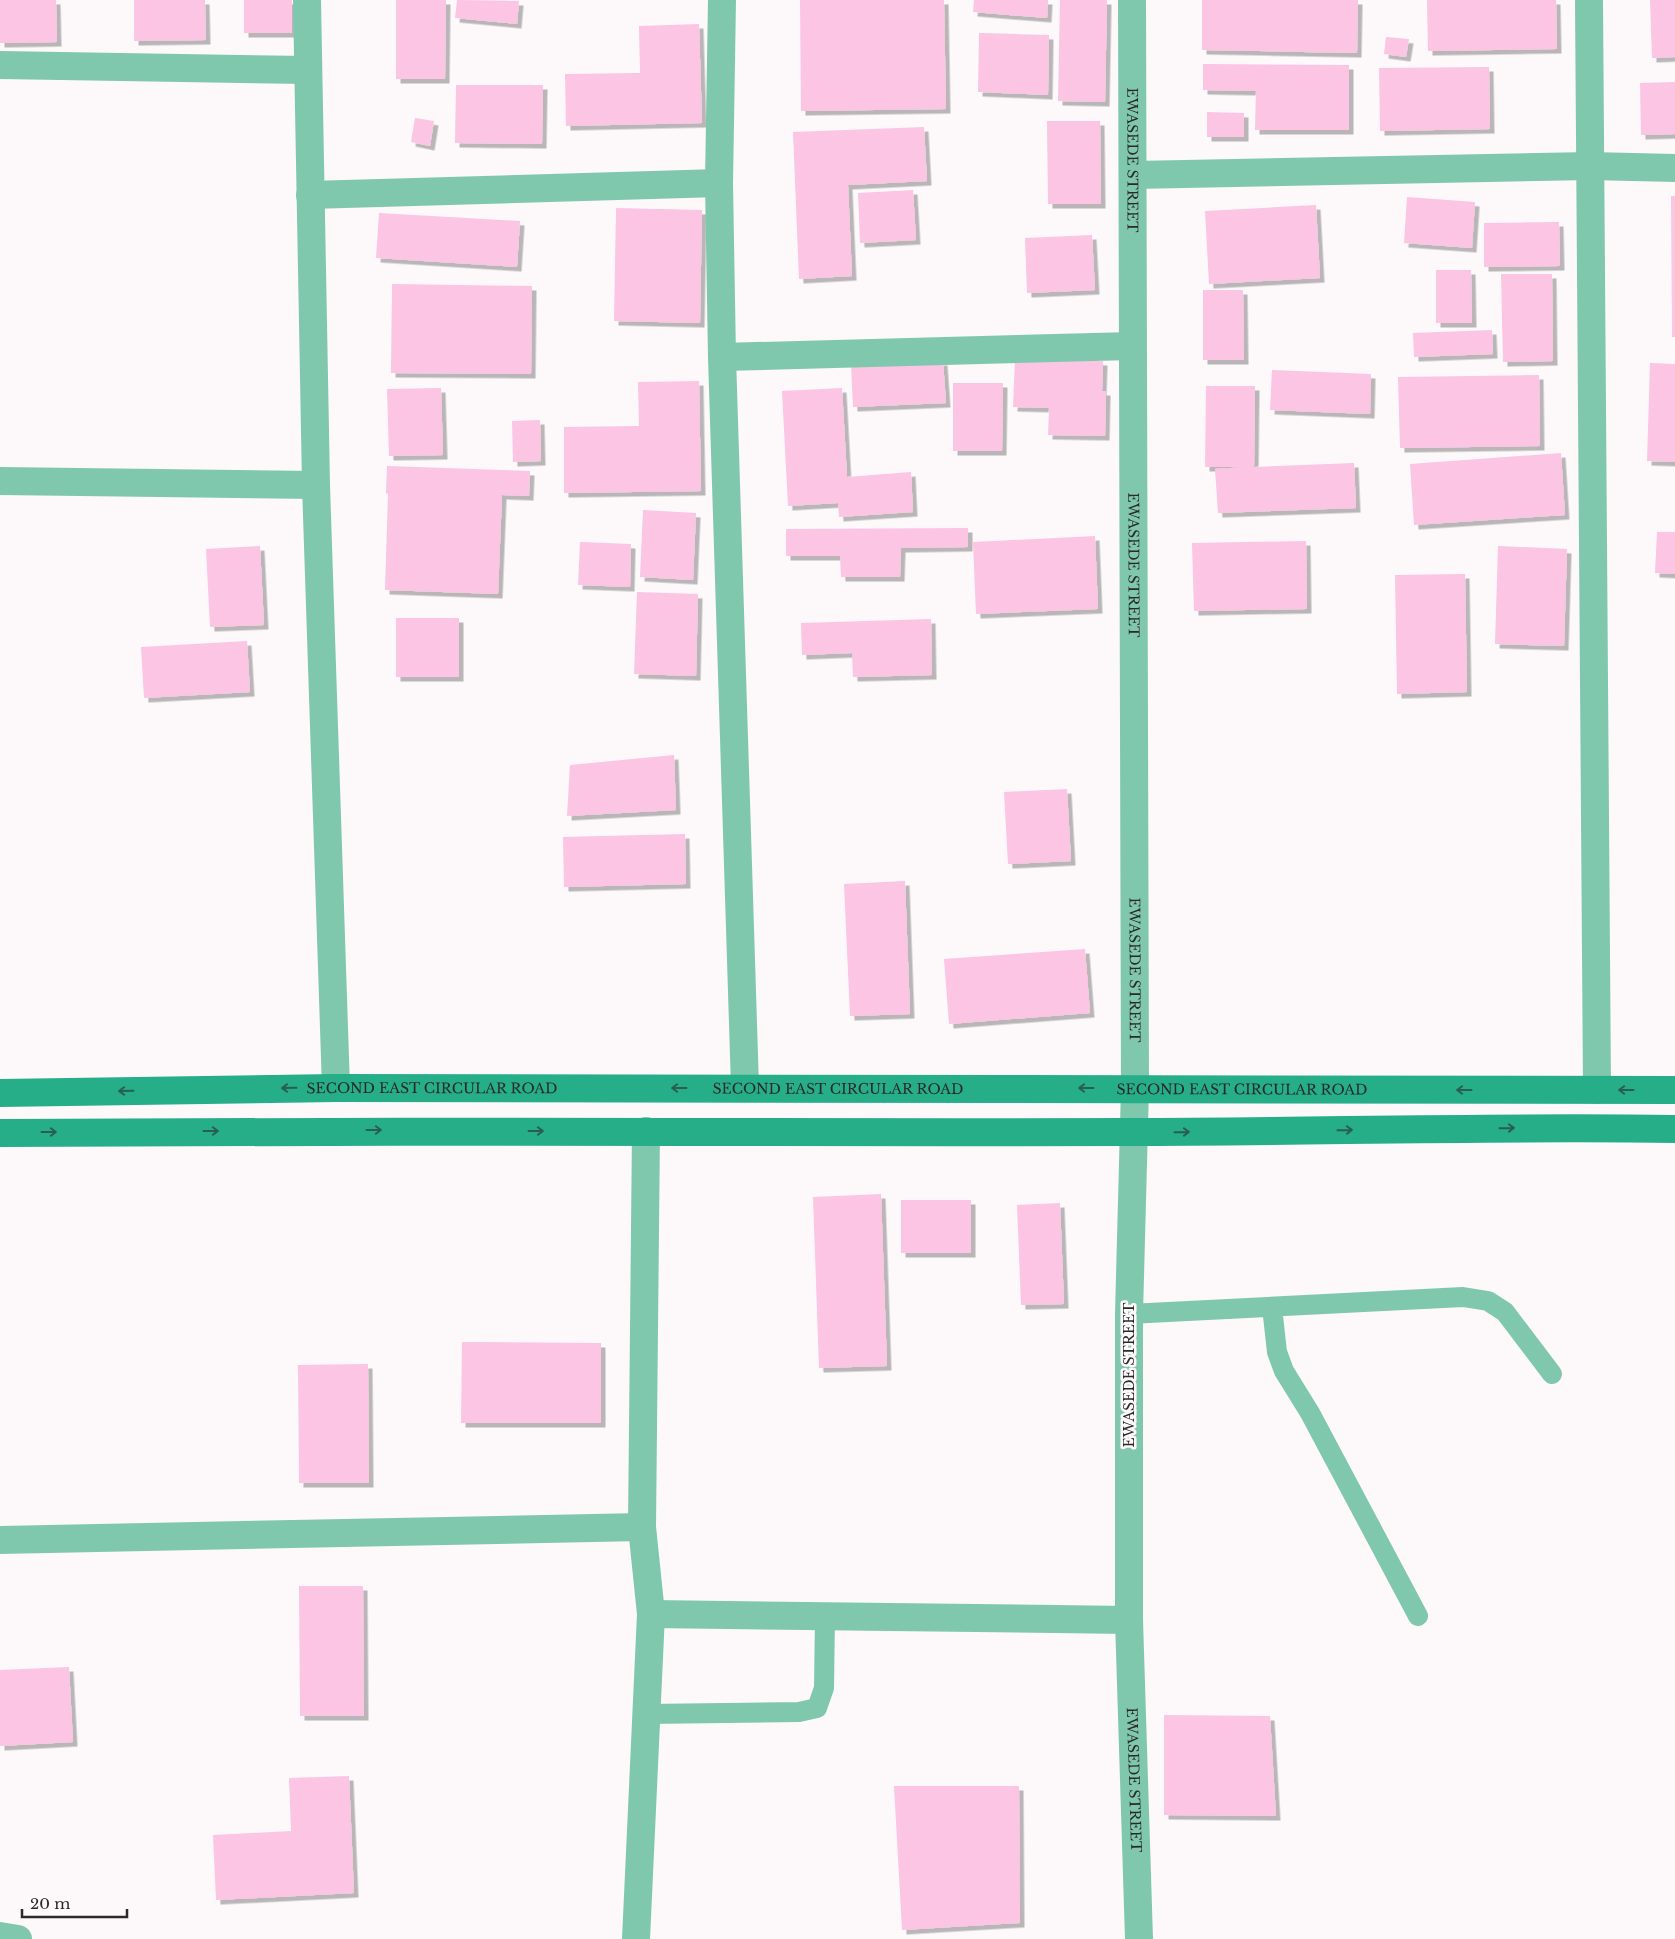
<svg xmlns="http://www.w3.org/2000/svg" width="1675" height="1939" viewBox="0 0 1675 1939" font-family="'Libre Baskerville',serif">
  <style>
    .building { fill: #fcc5e3; filter: url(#shadow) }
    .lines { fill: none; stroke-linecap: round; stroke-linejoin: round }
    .service { stroke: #7fc8ad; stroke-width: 20 }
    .minor { stroke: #7fc8ad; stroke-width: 28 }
    .secondary { stroke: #26ae88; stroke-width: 28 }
    .oneway { stroke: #295e50 }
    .labels { text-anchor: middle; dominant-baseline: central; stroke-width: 5; stroke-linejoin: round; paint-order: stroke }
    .street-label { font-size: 14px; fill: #2b292a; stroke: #fdf8fa }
  </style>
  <defs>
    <filter id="shadow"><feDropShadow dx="4.5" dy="4.5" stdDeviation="0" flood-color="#0004"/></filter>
  </defs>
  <rect width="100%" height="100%" fill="#fdf8fa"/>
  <!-- building -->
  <path class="building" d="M0 0H56L57 42 0 43Z
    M134 0H205L206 40 134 41Z
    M244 0H292V33H244Z
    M396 0H446L445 79H396Z
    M457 0 519 1 517 24 455 18Z
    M800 0H944L946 109 801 111Z
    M974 0H1048L1047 18 973 12Z
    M1060 0H1107L1105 102 1058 101Z
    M1202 0H1358L1357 53 1202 50Z
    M1427 0H1556L1557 49 1428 51Z
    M1650 0H1675V57L1652 58Z
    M699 24 702 123 566 126 565 74 640 73 639 26Z
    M979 33 1049 35 1048 95 978 92Z
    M1386 37 1409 39 1406 57 1384 54Z
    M1203 64 1349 65V130H1255L1256 91 1203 90Z
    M1489 67 1490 129 1380 131 1379 68Z
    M1675 82V134L1641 135 1640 83Z
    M456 85H543L542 144 455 143Z
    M1207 112 1244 113V137H1207Z
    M415 118 434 121 430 146 411 142Z
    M1047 121H1100L1101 204H1048Z
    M924 127 927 181 848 185 852 276 799 279 793 132Z
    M913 190 916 240 860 243 858 193Z
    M1671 196H1675V337H1672Z
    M1407 197 1475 202 1472 248 1404 243Z
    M1316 205 1320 278 1209 284 1205 211Z
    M616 208 702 210 700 323 614 321Z
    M379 213 520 221 517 267 376 258Z
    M1559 222 1560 266 1484 267V223Z
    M1092 235 1095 290 1027 293 1025 238Z
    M1436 270H1471L1472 323H1436Z
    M1501 274H1552L1553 361 1503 362Z
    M392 284 532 286 531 374 391 373Z
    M1203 290H1243L1244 360H1203Z
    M1492 330 1493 354 1414 357 1413 333Z
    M1015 358 1103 361 1102 391H1106L1105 436 1048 435 1049 408 1013 407Z
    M943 361 946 403 853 407 851 365Z
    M1650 363 1675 364V462L1647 461Z
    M1272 370 1371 374 1370 414 1270 410Z
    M1539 375 1540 446 1400 448 1398 377Z
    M699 381 701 491 564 493V427L639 426 638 382Z
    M953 383H1003L1002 451H953Z
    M1206 386H1255L1254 467 1354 463 1356 508 1218 513 1215 469 1247 467H1205Z
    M441 388 443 455 389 456 387 389Z
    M842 388 847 477 911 472 913 512 839 517 838 503 788 506 782 391Z
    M540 420 541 461 513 462 512 421Z
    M1561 453 1565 515 1414 525 1410 464Z
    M387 466 530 471 529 496 502 495 498 594 385 590 388 494 386 493Z
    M643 510 696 513 693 580 640 577Z
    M968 528V547L901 548 900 577H841L840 556H786V529Z
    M1657 532H1675V574L1655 573Z
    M1095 536 1098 609 976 614 973 542Z
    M1306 541 1307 609 1194 611 1192 543Z
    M580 542 631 544 630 587 578 585Z
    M260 546 264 625 210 627 206 549Z
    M1498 546 1567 549 1564 646 1495 644Z
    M1465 574 1467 692 1397 694 1395 575Z
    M637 592 698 594 696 676 634 674Z
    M396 618H459V677H396Z
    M931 619 932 675 853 677 852 653 802 655 801 623Z
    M247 641 250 692 144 698 141 647Z
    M674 755 676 810 567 816 570 765Z
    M1067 789 1071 861 1008 864 1004 792Z
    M685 834 686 884 564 887 563 837Z
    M905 881 910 1014 850 1016 844 884Z
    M1085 949 1090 1013 949 1024 944 959Z
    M881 1194 887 1366 819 1368 813 1197Z
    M901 1200H971V1253H901Z
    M1060 1203 1064 1304 1021 1305 1017 1205Z
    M462 1342 601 1343V1423H461Z
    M368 1364 369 1483H299L298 1365Z
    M299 1586H363L364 1716H300Z
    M69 1667 73 1742 0 1746V1670Z
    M1164 1715 1270 1716 1276 1816 1164 1815Z
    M349 1776 354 1893 216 1900 213 1835 291 1831 289 1778Z
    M894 1786H1019L1020 1923 902 1930Z"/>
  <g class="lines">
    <!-- service -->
    <path class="service" d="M1272 1307 1277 1352 1284 1371 1310 1413 1418 1616
      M1129 1314 1463 1297 1488 1301 1505 1312 1552 1374
      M646 1714 799 1712 817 1708 824 1688 825 1616"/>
    <!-- minor -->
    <g class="minor">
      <path d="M307 0 316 485 336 1088"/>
      <path d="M722 0 719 183 722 357 745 1087"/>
      <path id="s1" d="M1132 0 1135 1088 1129 1314V1620L1139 1939"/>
      <path d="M1589 0 1597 1090"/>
      <path d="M0 65 307 70"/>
      <path d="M1134 175 1590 166 1675 168"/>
      <path d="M310 195 719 183"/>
      <path d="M722 357 1132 346"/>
      <path d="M0 481 316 485"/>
      <path d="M0 1540 642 1527"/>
      <path d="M651 1614 1129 1620"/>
      <path d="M0 1936 18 1939"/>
      <path d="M636 1939 651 1614 642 1527 646 1131"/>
    </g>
    <!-- secondary -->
    <g class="secondary">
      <path id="s2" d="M0 1093 336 1088 1675 1090"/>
      <path d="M0 1133C376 1130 752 1133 1128 1132 1310 1132 1493 1126 1675 1129"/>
    </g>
  </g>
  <!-- one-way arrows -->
  <defs><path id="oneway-shaft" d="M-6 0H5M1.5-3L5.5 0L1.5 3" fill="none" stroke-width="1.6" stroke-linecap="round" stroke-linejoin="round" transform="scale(1.25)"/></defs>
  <g class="oneway">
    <use href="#oneway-shaft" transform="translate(289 1088) rotate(179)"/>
    <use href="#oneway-shaft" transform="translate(679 1088) rotate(180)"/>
    <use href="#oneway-shaft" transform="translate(1086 1088) rotate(-180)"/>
    <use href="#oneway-shaft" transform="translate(1464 1090) rotate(-180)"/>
    <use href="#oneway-shaft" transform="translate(1626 1090) rotate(180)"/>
    <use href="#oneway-shaft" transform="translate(126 1091) rotate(179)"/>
    <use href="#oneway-shaft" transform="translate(1507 1128) rotate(-1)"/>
    <use href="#oneway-shaft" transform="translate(374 1130)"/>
    <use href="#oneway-shaft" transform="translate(1345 1130) rotate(-1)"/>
    <use href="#oneway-shaft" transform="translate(211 1131)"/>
    <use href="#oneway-shaft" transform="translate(536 1131)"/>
    <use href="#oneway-shaft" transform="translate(49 1132)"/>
    <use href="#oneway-shaft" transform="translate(1182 1132) rotate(-1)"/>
  </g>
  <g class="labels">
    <!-- street labels -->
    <g class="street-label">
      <text stroke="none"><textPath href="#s1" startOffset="160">EWASEDE STREET</textPath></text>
      <text stroke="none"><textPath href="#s1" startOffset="565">EWASEDE STREET</textPath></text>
      <text stroke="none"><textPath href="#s1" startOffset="970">EWASEDE STREET</textPath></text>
      <text stroke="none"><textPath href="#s2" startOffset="432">SECOND EAST CIRCULAR ROAD</textPath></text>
      <text stroke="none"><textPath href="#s2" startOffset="838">SECOND EAST CIRCULAR ROAD</textPath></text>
      <text stroke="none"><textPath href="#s2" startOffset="1242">SECOND EAST CIRCULAR ROAD</textPath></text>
      <text transform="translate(1129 1375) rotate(-90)">EWASEDE STREET</text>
      <text stroke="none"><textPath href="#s1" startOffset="1780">EWASEDE STREET</textPath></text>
    </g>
  </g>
  <!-- scale -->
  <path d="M22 1909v8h105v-8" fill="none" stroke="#2b292a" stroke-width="2.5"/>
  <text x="30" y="1909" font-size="15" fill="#2b292a" stroke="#fdf8fa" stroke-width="4" paint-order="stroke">20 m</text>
</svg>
